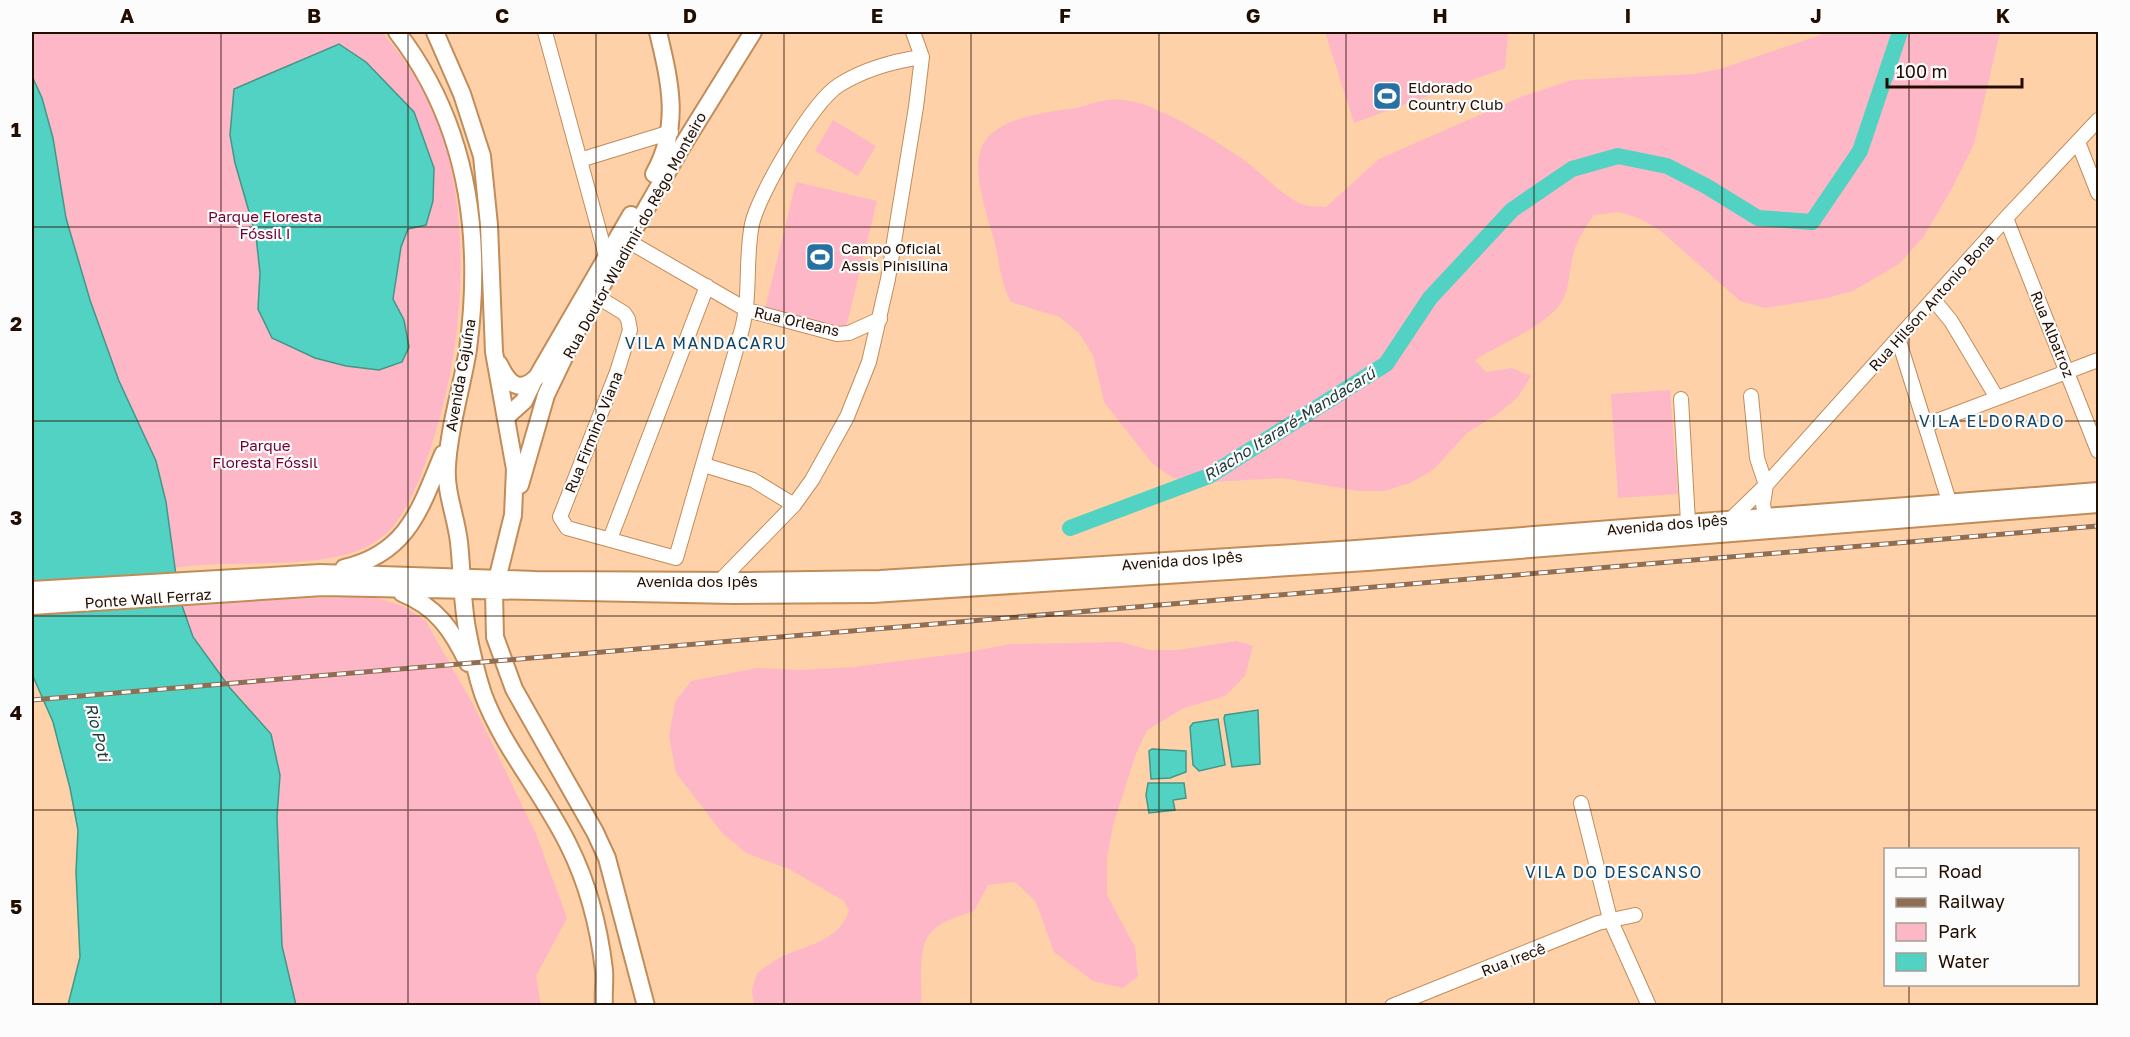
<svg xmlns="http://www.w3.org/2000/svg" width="2130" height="1037" viewBox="0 0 2130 1037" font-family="'Golos Text',sans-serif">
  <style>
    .green { fill: #fdb7c7 }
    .water { fill: #51d2c2; stroke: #439788; stroke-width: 1.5 }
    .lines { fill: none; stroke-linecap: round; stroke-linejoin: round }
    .river { stroke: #51d2c2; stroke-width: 16 }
    .minor-casing { stroke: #c28c59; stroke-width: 16 }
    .major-casing { stroke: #c28c59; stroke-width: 20 }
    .minor { stroke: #fff; stroke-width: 14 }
    .major { stroke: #fff; stroke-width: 16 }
    .rail-casing { stroke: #8f6e53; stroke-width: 5 }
    .rail { stroke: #fcfcfc; stroke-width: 3; stroke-dasharray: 9; stroke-linecap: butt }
    .grid { fill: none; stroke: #220e00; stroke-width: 1.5; stroke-opacity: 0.55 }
    .labels { text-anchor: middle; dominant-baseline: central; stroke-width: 4.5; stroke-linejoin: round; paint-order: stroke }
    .poi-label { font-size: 15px; fill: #220e00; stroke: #fcfcfc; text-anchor: start }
    .park-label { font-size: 15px; fill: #6e0132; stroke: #fcfcfc }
    .street-label { font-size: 15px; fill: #220e00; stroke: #fcfcfc }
    .neighbourhood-label { font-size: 16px; letter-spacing: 1.5px; fill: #114467; stroke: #fcfcfc }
    .water-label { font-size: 16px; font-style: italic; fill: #1f3a36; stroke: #fcfcfc }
    .neatline { fill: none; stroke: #220e00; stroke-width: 2 }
    .grid-label { font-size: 20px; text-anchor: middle; font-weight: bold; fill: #220e00 }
  </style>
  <rect width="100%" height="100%" fill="#ffd1a8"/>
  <!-- green -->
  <path class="green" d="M32 32H382C410 64 436 108 447 150 473 252 460 375 422 472 411 499 401 525 375 542 327 573 231 558 174 568L185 603 370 596 403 606 425 620 474 706 536 834 567 918 536 976 541 1005H296L282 946 277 817 280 775 245 702 230 688 193 637 179 597 32 127Z
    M1325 32H1508L1505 68 1354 123Z
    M1829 32H2000L1974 144 1951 190 1924 236 1899 264 1853 291 1827 298 1765 308 1740 301 1662 232 1641 219 1619 212 1594 215C1585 228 1574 244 1572 260 1569 275 1569 288 1562 301 1549 325 1498 345 1475 360L1486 372 1512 368 1531 376 1518 397 1499 413 1467 433 1433 470 1410 483 1384 491H1359L1282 478 1198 483 1173 478 1152 463 1104 402 1093 355 1079 333 1059 317 1011 302C1000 283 999 257 993 236 965 147 970 122 1069 109 1087 107 1104 97 1123 100 1159 104 1211 138 1241 158 1261 172 1278 192 1299 203 1306 207 1318 206 1326 207L1379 159 1523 96 1573 80 1694 74 1720 69Z
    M833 120 876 146 858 176 815 151Z
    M796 182 877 201 845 332 764 313Z
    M1670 390 1678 494 1618 498 1611 394Z
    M1237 641 1253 646 1245 676 1225 696 1184 708 1147 730 1136 754 1113 825 1107 859V895L1135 947 1138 976 1123 988 1093 981 1054 952 1036 902 1015 882 988 885 974 911C932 925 921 930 921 977 921 986 922 996 920 1005H754L752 990 757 973C765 968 773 961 781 957 807 945 839 941 849 911L844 901 789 869 748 854 723 834 676 773 669 736 675 702 691 681 757 668 800 670 854 667 963 653 1010 644 1121 642 1149 650H1177Z"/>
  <!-- water -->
  <path class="water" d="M339 44 366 62 414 112 434 168 433 201 426 225 408 229 401 247 393 299 404 320 409 347 402 362 379 370 346 366 315 358 272 338 258 309 260 273 256 236 235 163 230 135 234 89Z
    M32 76 42 98 53 138 66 218 90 300 119 381 156 461 166 502 179 597 193 637 230 688 271 734 280 775 277 817 282 946 296 1005H68L80 957 76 872 78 830 70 788 53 722 32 674Z
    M1258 710 1260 764 1232 767 1224 718 1225 715Z
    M1218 719 1225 765 1199 771 1193 765 1190 727 1193 723Z
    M1152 749 1186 751V772L1170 778 1151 779 1149 751Z
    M1148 783H1184L1186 798 1173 800 1175 810 1149 813 1146 795Z"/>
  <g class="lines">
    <!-- river -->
    <path class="river" d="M1070 528 1209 476 1386 364 1430 298 1512 210 1572 169 1618 156 1667 166 1706 186 1758 218 1812 222 1860 151 1900 32"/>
    <!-- minor casing -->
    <g class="minor-casing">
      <path id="minor" d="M545 32 606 256
        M2078 142 2098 193
        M580 160 671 132
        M2006 218 2098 451
        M628 241 747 310 837 334 849 333 880 319
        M596 296 624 313 628 319 630 330 617 372 560 517 567 528 676 558 742 329C751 294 745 259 752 224 759 193 813 101 839 85 863 70 894 61 922 57
        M1933 299 1951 321 1997 398
        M1898 338 1949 501
        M1751 396 1757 458 1766 485 1763 504 1767 527
        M1681 399 1688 522
        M1926 425 2098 360
        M704 465 753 480 794 505
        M1731 524V519L1766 485 2006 218 2098 120
        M610 539 707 286
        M720 581 794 505 812 480 847 417 869 362 888 279 916 107 922 57 913 32
        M1581 803 1610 919 1649 1006
        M1392 1006 1598 923 1635 915"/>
    </g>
    <!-- major casing -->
    <g class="major-casing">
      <path id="major" d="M397 32C468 124 483 235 468 349 462 388 449 426 447 466 445 492 456 516 459 542 462 571 462 600 467 629 471 650 476 673 483 694 503 748 544 794 569 846 588 884 599 928 604 970 605 981 603 994 604 1006
        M435 32 462 94 482 156 489 225 494 352 515 469 513 515 494 592 495 637 514 689 595 832 607 858 646 1006
        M654 174C681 126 670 82 658 32
        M499 364C508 383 519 395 537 377L631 215
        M506 417 524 401 534 380
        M520 485 546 395 582 320 681 148 753 32
        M344 568C408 553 420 509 443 454
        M32 590 320 573 535 580 747 581 880 579 1356 549 2098 491
        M402 593C437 607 452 630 468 663
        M32 606 323 587 734 595 873 594 1367 562 2098 504"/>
    </g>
    <!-- minor -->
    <use href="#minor" class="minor"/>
    <!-- major -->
    <use href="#major" class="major"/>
    <!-- rail casing -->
    <g class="rail-casing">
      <path id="rail" d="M32 700 2098 526"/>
    </g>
    <!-- rail -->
    <use href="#rail" class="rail"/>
  </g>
  <!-- grid -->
  <path class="grid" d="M221 32V1006M408 32V1006M596 32V1006M784 32V1006M971 32V1006M1159 32V1006M1346 32V1006M1534 32V1006M1722 32V1006M1909 32V850M32 227H2098M32 421H2098M32 616H2098M32 810H2098M1909 984V1006"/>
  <!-- icons -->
  <defs>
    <g id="stadium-square" transform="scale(1.5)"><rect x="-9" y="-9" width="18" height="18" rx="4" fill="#2770a4" stroke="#fcfcfc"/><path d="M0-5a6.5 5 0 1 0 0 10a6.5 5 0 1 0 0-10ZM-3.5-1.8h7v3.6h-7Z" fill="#fff"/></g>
  </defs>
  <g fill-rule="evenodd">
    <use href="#stadium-square" x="1387" y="96"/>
    <use href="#stadium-square" x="820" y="257"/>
  </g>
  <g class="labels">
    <!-- poi labels -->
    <g class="poi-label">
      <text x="1408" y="87">Eldorado<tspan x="1408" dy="17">Country Club</tspan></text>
      <text x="841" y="248">Campo Oficial<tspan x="841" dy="17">Assis Pinisilina</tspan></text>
    </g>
    <!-- park labels -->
    <g class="park-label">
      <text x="265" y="216">Parque Floresta<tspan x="265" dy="17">Fóssil I</tspan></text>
      <text x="265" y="445">Parque<tspan x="265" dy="17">Floresta Fóssil</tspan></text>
    </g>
    <!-- street labels -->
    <g class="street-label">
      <text transform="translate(634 235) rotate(-61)">Rua Doutor Wladimir do Rêgo Monteiro</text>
      <text transform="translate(1931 302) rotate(-48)">Rua Hilson Antonio Bona</text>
      <text transform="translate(797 321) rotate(13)">Rua Orleans</text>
      <text transform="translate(2053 334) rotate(68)">Rua Albatroz</text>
      <text transform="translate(460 375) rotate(-80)">Avenida Cajuína</text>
      <text transform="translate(593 432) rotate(-68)">Rua Firmino Viana</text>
      <text transform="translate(1667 524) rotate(-5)">Avenida dos Ipês</text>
      <text transform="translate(1182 560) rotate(-4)">Avenida dos Ipês</text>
      <text x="697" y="581">Avenida dos Ipês</text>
      <text transform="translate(148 598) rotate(-4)">Ponte Wall Ferraz</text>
      <text transform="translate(1513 959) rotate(-21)">Rua Irecê</text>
    </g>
    <!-- neighbourhood labels -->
    <g class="neighbourhood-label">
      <text x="706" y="343">VILA MANDACARU</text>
      <text x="1992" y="421">VILA ELDORADO</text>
      <text x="1614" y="872">VILA DO DESCANSO</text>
    </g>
    <!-- water labels -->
    <g class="water-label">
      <text transform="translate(1289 424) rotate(-32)">Riacho Itararé-Mandacarú</text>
      <text transform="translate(98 732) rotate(76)">Rio Poti</text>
    </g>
  </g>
  <!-- border -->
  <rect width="2130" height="1037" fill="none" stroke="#fcfcfc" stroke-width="66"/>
  <!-- legend -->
  <rect x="1884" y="848" width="195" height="138" fill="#fcfcfc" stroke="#a59d97" stroke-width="1.5"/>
  <rect x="1896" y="868" width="30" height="9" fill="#ffffff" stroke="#a59d97" stroke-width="1.5"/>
  <text x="1938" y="878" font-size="18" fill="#220e00">Road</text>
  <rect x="1896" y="898" width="30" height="9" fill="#8f6e53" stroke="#a59d97" stroke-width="1.5"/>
  <text x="1938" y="908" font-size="18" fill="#220e00">Railway</text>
  <rect x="1896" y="923" width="30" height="18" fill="#fdb7c7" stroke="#a59d97" stroke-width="1.5"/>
  <text x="1938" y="938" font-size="18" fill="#220e00">Park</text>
  <rect x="1896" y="953" width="30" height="18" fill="#51d2c2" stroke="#a59d97" stroke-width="1.5"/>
  <text x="1938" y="968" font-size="18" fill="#220e00">Water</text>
  <!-- scale -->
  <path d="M1887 78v9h135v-9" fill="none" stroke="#220e00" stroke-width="3"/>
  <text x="1896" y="78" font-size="18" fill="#220e00" stroke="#fcfcfc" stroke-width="4.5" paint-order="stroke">100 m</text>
  <rect x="33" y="33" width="2064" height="971" class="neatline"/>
  <g class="grid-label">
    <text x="127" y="23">A</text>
    <text x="314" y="23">B</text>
    <text x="502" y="23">C</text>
    <text x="690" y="23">D</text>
    <text x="877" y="23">E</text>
    <text x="1065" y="23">F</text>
    <text x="1253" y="23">G</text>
    <text x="1440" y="23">H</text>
    <text x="1628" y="23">I</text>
    <text x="1816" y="23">J</text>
    <text x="2003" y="23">K</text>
    <text x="16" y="137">1</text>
    <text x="16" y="331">2</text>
    <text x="16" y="525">3</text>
    <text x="16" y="720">4</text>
    <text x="16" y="914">5</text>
  </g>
</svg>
